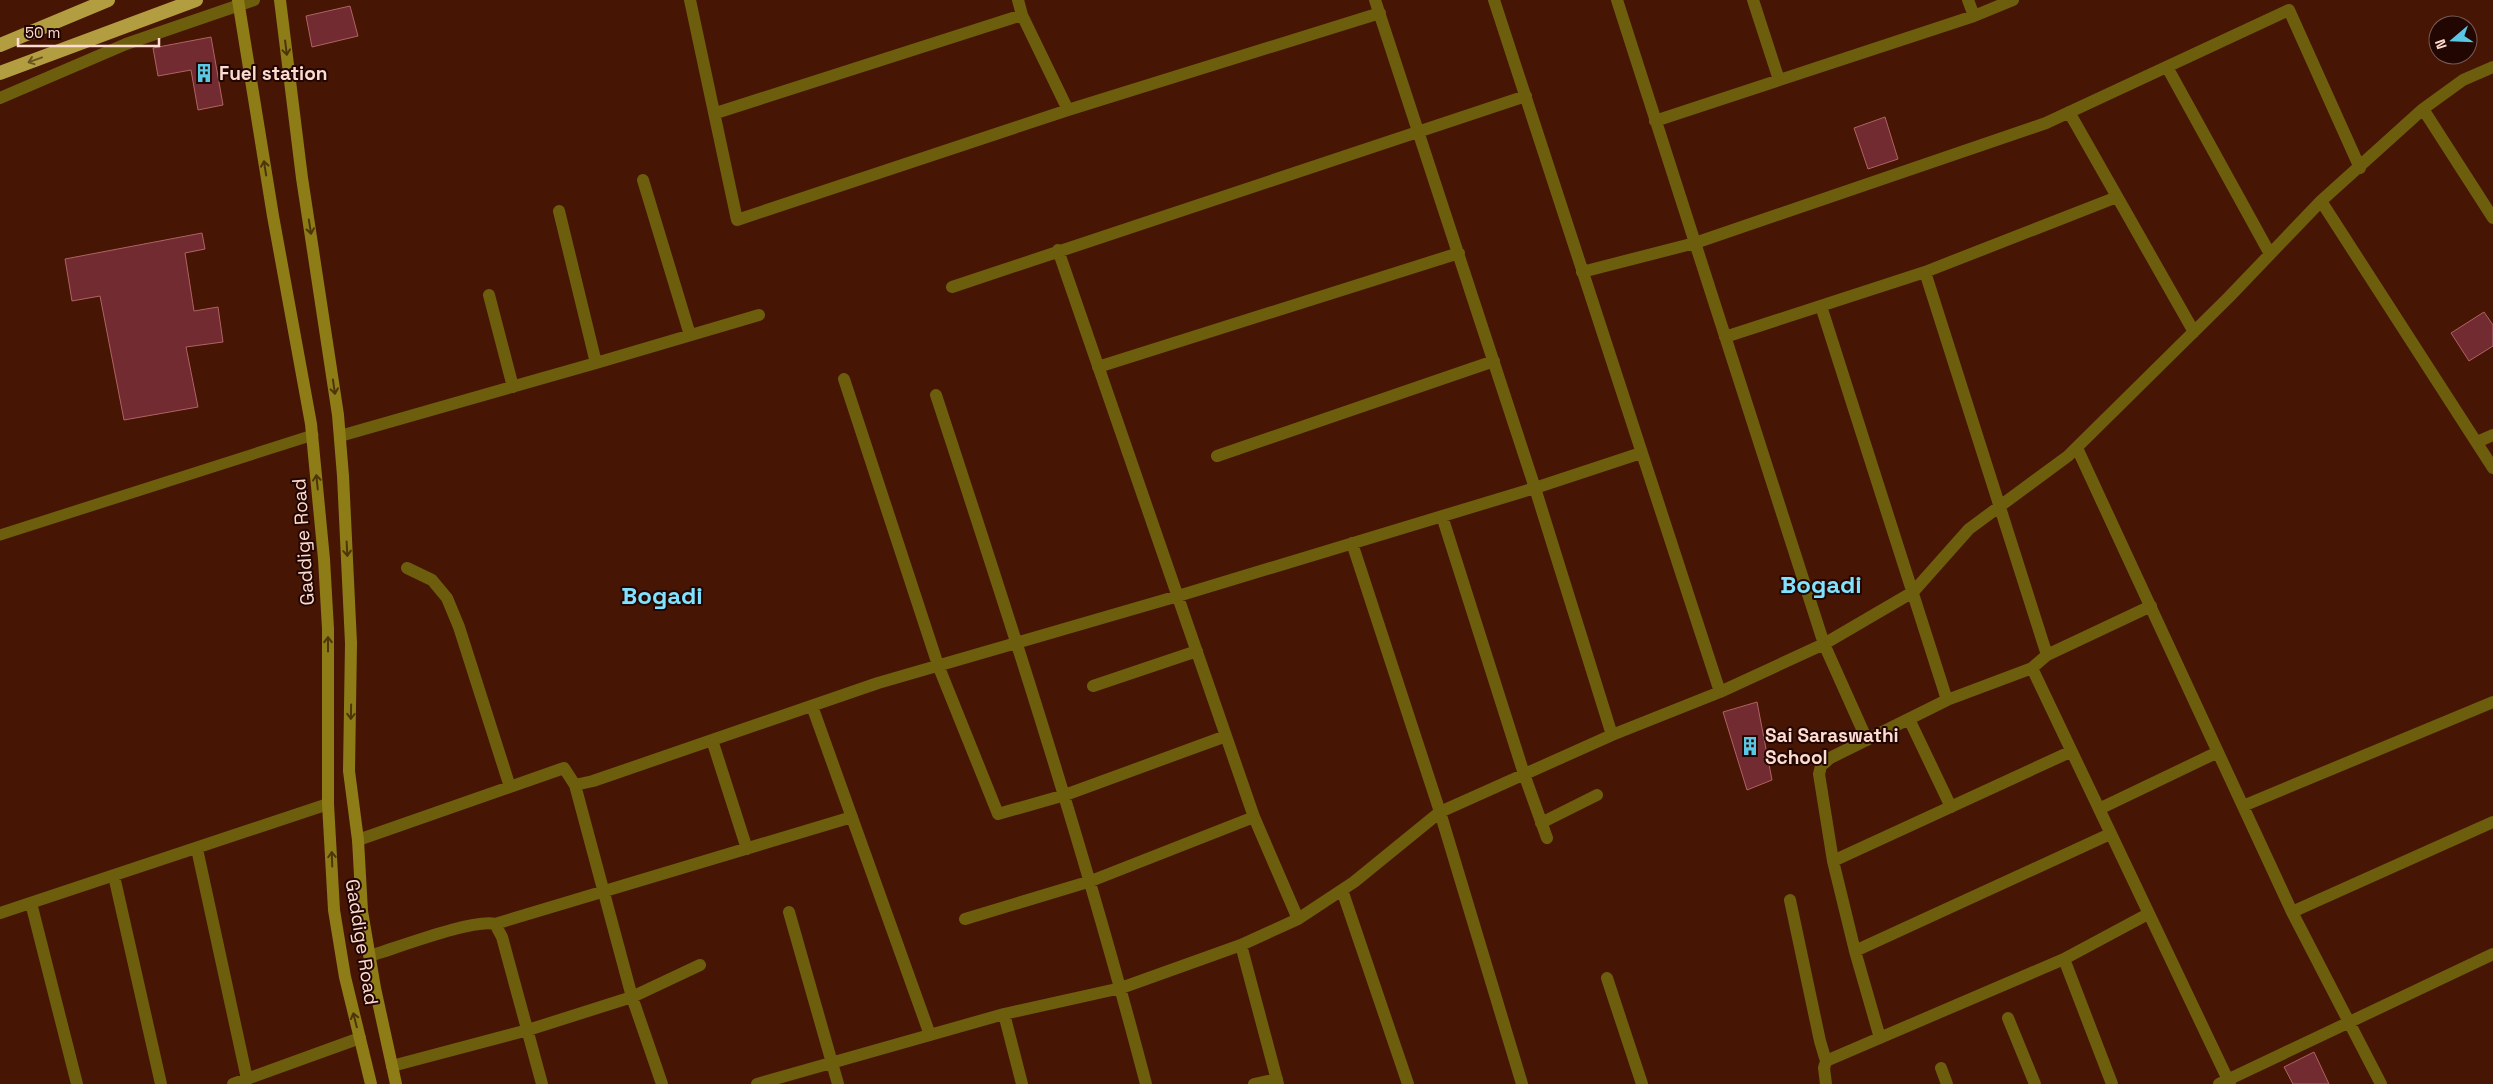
<svg xmlns="http://www.w3.org/2000/svg" width="2493" height="1084" viewBox="0 0 2493 1084" font-family="'Space Grotesk',sans-serif">
  <style>
    .building { fill: #722b30; stroke: #b06265 }
    .lines { fill: none; stroke-linecap: round; stroke-linejoin: round }
    .service { stroke: #6c5e0d; stroke-width: 11 }
    .minor { stroke: #6c5e0d; stroke-width: 12 }
    .tertiary { stroke: #6c5e0d; stroke-width: 12 }
    .secondary { stroke: #8e7c17; stroke-width: 12 }
    .trunk { stroke: #b29e40; stroke-width: 14 }
    .oneway { stroke: #4d350a }
    .oneway2 { stroke: #6a5220 }
    .labels { text-anchor: middle; dominant-baseline: central; stroke-width: 4; stroke-linejoin: round; paint-order: stroke }
    .poi-label { font-size: 19px; font-weight: bold; fill: #fddbd1; stroke: #210601; text-anchor: start }
    .street-label { font-size: 19px; fill: #fddbd1; stroke: #210601 }
    .district-label { font-size: 24px; font-weight: bold; fill: #80e2fe; stroke: #210601 }
  </style>
  <rect width="100%" height="100%" fill="#461504"/>
  <!-- building -->
  <path class="building" d="M350 6 358 36 312 47 306 16Z
    M211 37 223 105 198 110 191 70 158 76 153 48Z
    M1885 117 1898 159 1868 169 1854 128Z
    M202 233 205 249 185 253 194 311 218 307 223 342 186 347 198 407 124 420 100 296 72 301 65 259Z
    M2484 312 2493 325V346L2469 361 2451 333Z
    M1757 702 1772 780 1747 790 1723 712Z
    M2314 1052 2329 1084H2293L2284 1067Z"/>
  <g class="lines">
    <!-- service -->
    <path class="service" d="M0 535 313 435"/>
    <!-- minor -->
    <path class="minor" d="M690 0 737 220 1068 110 1380 13
      M1018 0 1022 15 1068 110
      M1375 0 1535 488 1612 735
      M1494 0 1720 692
      M1617 0 1824 644 1867 740
      M1753 0 1779 80
      M1968 0 1974 16
      M2167 67 2270 254
      M2423 109 2493 218
      M2069 112 2194 332
      M716 113 1022 15
      M1655 121 1974 16 2013 0
      M643 180 690 335
      M2321 201 2493 468
      M559 211 596 363
      M1058 250 1254 817 1298 919
      M1582 272 1695 243 2046 123 2289 10 2360 168
      M1925 272 2117 197
      M952 287 1526 96
      M489 295 513 387
      M1821 306 1947 700
      M1725 337 1925 272 2047 655
      M1098 367 1459 253
      M844 379 938 665 998 814 1065 795 1226 736
      M936 395C1011 623 1085 851 1146 1084
      M340 436 596 363 759 315
      M2477 442 2493 435
      M2077 448 2292 912 2381 1084
      M1217 456 1494 361
      M1442 516 1524 774 1547 838
      M1352 543 1440 812 1522 1084
      M407 568 432 580 447 598 459 627 510 787
      M2032 668 2230 1084
      M1093 686 1197 651
      M812 706 930 1035
      M1909 719 1951 807
      M712 740 747 849
      M575 785 632 997 662 1084
      M2243 806 2493 702
      M2099 809 2218 752
      M1541 823 1597 795
      M358 840 564 768 575 785 593 781 878 683 1178 596 1535 488 1641 453
      M197 849 247 1079
      M1833 861 2070 752
      M114 876 161 1084
      M1342 890 1408 1084
      M1790 900 1820 1041 1826 1061
      M31 903 77 1084
      M789 912 838 1084
      M2292 912 2493 822
      M0 913 328 804
      M965 919 1091 881 1254 817
      M495 924 852 817
      M1241 945 1278 1084
      M1855 951 2110 834
      M369 956C394 949 474 918 495 924L502 937 542 1084
      M2064 959 2112 1084
      M1607 978 1642 1084
      M1004 1014 1022 1084
      M2008 1018 2035 1084
      M1880 1038 1855 951 1833 861 1819 774 1821 766 1830 758 1947 700 2032 668 2047 655 2151 606
      M392 1066 528 1030 632 997 700 965
      M1941 1068 1947 1084
      M233 1084 360 1038
      M757 1084 1004 1014 1121 988 1241 945 1298 919 1354 882 1440 812 1612 735 1720 692 1824 644 1913 592 1969 529 2068 456 2229 297 2321 201 2423 109 2463 80 2493 67
      M1254 1084 1277 1079
      M1826 1084 1824 1068 1826 1061 2064 959 2148 914
      M2219 1084 2493 954"/>
    <!-- tertiary -->
    <path class="tertiary" d="M0 98 126 44 254 0"/>
    <!-- secondary -->
    <path class="secondary" d="M238 0 273 216 311 424 324 559 328 629V804L334 910 345 977 371 1084
      M280 0 302 178 338 415 343 476 351 643 349 771 358 840 362 911 375 988 396 1084"/>
    <!-- trunk -->
    <path class="trunk" d="M0 45 108 0
      M0 73 196 0"/>
  </g>
  <!-- one-way arrows -->
  <defs><path id="oneway-shaft" d="M-6 0H5M1.5-3L5.5 0L1.5 3" fill="none" stroke-width="1.6" stroke-linecap="round" stroke-linejoin="round" transform="scale(1.25)"/></defs>
  <g class="oneway">
    <use href="#oneway-shaft" transform="translate(286 48) rotate(83)"/>
    <use href="#oneway-shaft" transform="translate(265 168) rotate(-99)"/>
    <use href="#oneway-shaft" transform="translate(310 227) rotate(81)"/>
    <use href="#oneway-shaft" transform="translate(334 387) rotate(82)"/>
    <use href="#oneway-shaft" transform="translate(317 482) rotate(-96)"/>
    <use href="#oneway-shaft" transform="translate(347 549) rotate(87)"/>
    <use href="#oneway-shaft" transform="translate(328 644) rotate(-90)"/>
    <use href="#oneway-shaft" transform="translate(351 712) rotate(91)"/>
    <use href="#oneway-shaft" transform="translate(332 859) rotate(-92)"/>
    <use href="#oneway-shaft" transform="translate(355 1020) rotate(-104)"/>
  </g>
  <use class="oneway2" href="#oneway-shaft" transform="translate(35 60) rotate(160)"/>
  <!-- icons -->
  <defs>
    <g id="building-bare" transform="scale(1.5)"><path d="M-4-6H4V6H1V3H-1V6H-4ZM-2.5-4.3h1.7v1.8h-1.7ZM.8-4.3h1.7v1.8H.8ZM-2.5-1h1.7V.8h-1.7ZM.8-1h1.7V.8H.8Z" fill="#5ac8e5" stroke="#210601" stroke-width="2.5" paint-order="stroke"/></g>
  </defs>
  <g fill-rule="evenodd">
    <use href="#building-bare" x="204" y="73"/>
    <use href="#building-bare" x="1750" y="746"/>
  </g>
  <g class="labels">
    <!-- poi labels -->
    <g class="poi-label">
      <text x="219" y="73">Fuel station</text>
      <text x="1765" y="735">Sai Saraswathi<tspan x="1765" dy="22">School</tspan></text>
    </g>
    <!-- street labels -->
    <g class="street-label">
      <text transform="translate(303 542) rotate(-94)">Gaddige Road</text>
      <text transform="translate(362 942) rotate(81)">Gaddige Road</text>
    </g>
    <!-- district labels -->
    <g class="district-label">
      <text x="1821" y="584">Bogadi</text>
      <text x="662" y="595">Bogadi</text>
    </g>
  </g>
  <!-- north arrow -->
  <g transform="translate(2453 40) rotate(251)"><circle r="24" fill="#210601" stroke="#795b54"/>
  <path d="M0-4L9 19L0 12L-9 19Z" fill="#5ac8e5"/>
  <text y="-8" font-size="14" font-weight="bold" text-anchor="middle" fill="#fddbd1">N</text>
  </g>
  <!-- scale -->
  <path d="M18 38v8h141v-8" fill="none" stroke="#fddbd1" stroke-width="2.5"/>
  <text x="25" y="38" font-size="15" fill="#fddbd1" stroke="#210601" stroke-width="4" paint-order="stroke">50 m</text>
</svg>
